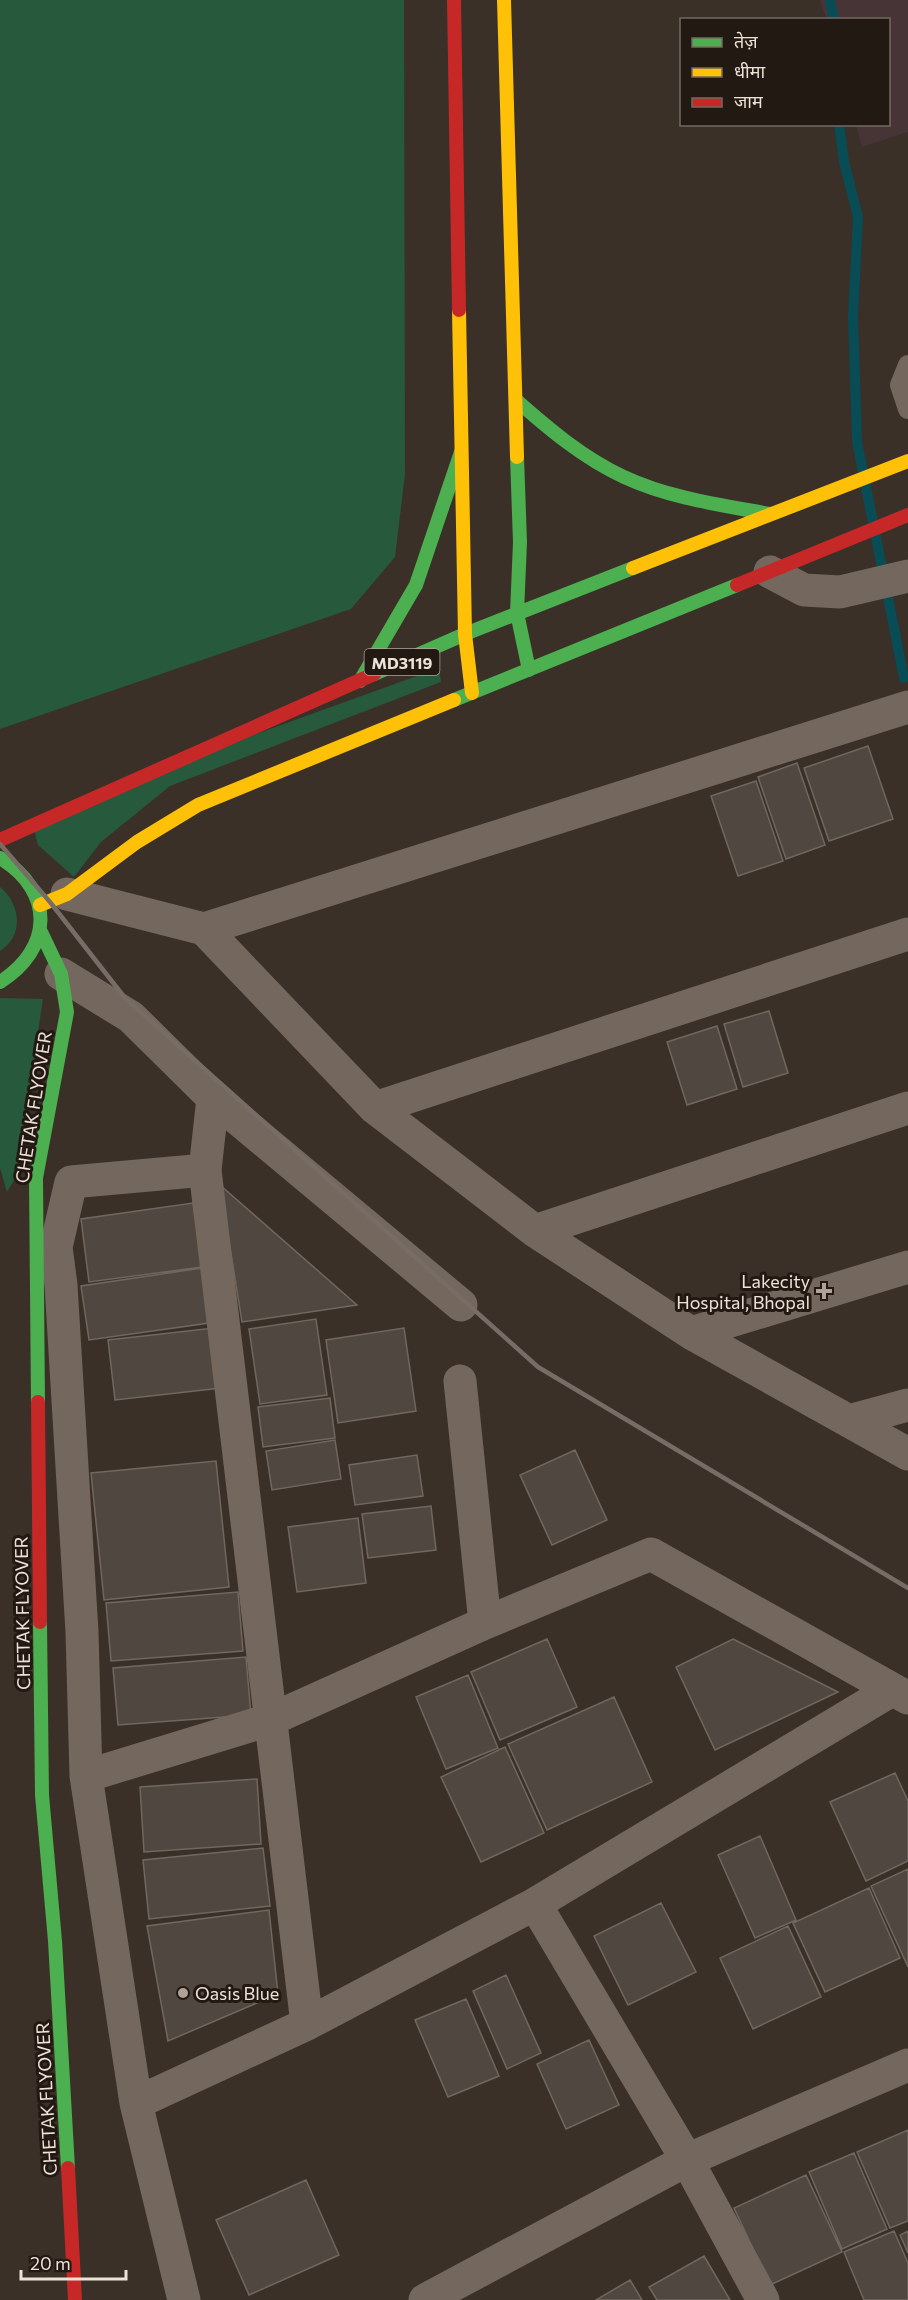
<svg xmlns="http://www.w3.org/2000/svg" width="908" height="2300" viewBox="0 0 908 2300" font-family="Commissioner,'Noto Sans Devanagari',sans-serif">
  <style>
    .commercial { fill: #473437 }
    .green { fill: #27593c }
    .lines { fill: none; stroke-linecap: round; stroke-linejoin: round }
    .stream { stroke: #084d55; stroke-width: 10 }
    .building { fill: #504840; stroke: #70675f; stroke-width: 1.5 }
    .lane { stroke: #74675e; stroke-width: 20 }
    .street { stroke: #74675e; stroke-width: 33 }
    .fast { stroke: #4caf50; stroke-width: 14 }
    .slow { stroke: #ffc107; stroke-width: 14 }
    .jam { stroke: #c62828; stroke-width: 14 }
    .rail { stroke: #776d66; stroke-width: 4.5 }
    .poi-dot { fill: #afa399; stroke: #221912; stroke-width: 2 }
    .labels { text-anchor: middle; dominant-baseline: central; stroke-width: 6; stroke-linejoin: round; paint-order: stroke }
    .shield { fill: #221912; stroke: #b1a59c; stroke-width: 1.5 }
    .shield-label { font-size: 16px; font-weight: bold; fill: #eee1d7 }
    .street-label { font-size: 18px; fill: #eee1d7; stroke: #221912 }
    .poi-label { font-size: 18px; fill: #eee1d7; stroke: #221912; text-anchor: end }
  </style>
  <rect width="100%" height="100%" fill="#3a3027"/>
  <!-- commercial -->
  <path class="commercial" d="M820 0H908V132L862 147 856 125 888 124V20L826 19Z"/>
  <!-- green -->
  <path class="green" d="M0 0H404L405 474 395 557 351 609 0 729Z
    M439 668 441 682 170 786 101 842 74 877 38 845 32 822 181 761Z
    M0 887C20 903 25 935 0 951Z
    M0 998 43 999 16 1177 7 1192 0 1168Z"/>
  <g class="lines">
    <!-- stream -->
    <path class="stream" d="M830 0 834 20
      M839 124 844 162 858 217 853 316 857 442 904 678"/>
  </g>
  <!-- building -->
  <path class="building" d="M868 746 893 819 829 841 804 768Z
    M797 763 825 845 786 859 758 777Z
    M756 781 783 861 738 876 711 796Z
    M769 1011 788 1073 743 1087 724 1024Z
    M717 1026 737 1089 687 1105 667 1042Z
    M220 1185 357 1305 242 1322Z
    M193 1203 202 1267 89 1282 81 1219Z
    M202 1268 209 1323 89 1340 81 1286Z
    M316 1319 327 1395 260 1404 249 1329Z
    M214 1328 221 1388 115 1400 108 1340Z
    M404 1328 416 1411 338 1423 326 1340Z
    M330 1398 335 1438 263 1447 258 1407Z
    M335 1440 341 1479 272 1490 266 1451Z
    M575 1450 607 1520 552 1545 520 1475Z
    M417 1455 423 1496 355 1505 349 1465Z
    M216 1461 229 1587 104 1600 91 1473Z
    M431 1506 436 1550 368 1558 362 1514Z
    M358 1518 366 1583 297 1592 288 1527Z
    M238 1592 243 1651 111 1661 106 1603Z
    M547 1639 577 1707 500 1740 471 1672Z
    M733 1639 838 1692 715 1750 676 1667Z
    M246 1657 251 1715 118 1725 113 1668Z
    M468 1675 498 1748 446 1769 416 1697Z
    M614 1697 652 1782 547 1830 508 1744Z
    M505 1747 544 1833 481 1862 441 1777Z
    M895 1773 908 1801V1861L866 1881 830 1802Z
    M257 1779 261 1844 144 1852 140 1787Z
    M760 1836 796 1920 755 1938 718 1855Z
    M263 1848 270 1906 149 1919 143 1860Z
    M908 1869V1967L871 1886Z
    M869 1888 900 1958 825 1992 793 1923Z
    M661 1903 696 1972 628 2005 594 1936Z
    M269 1910 278 1994 168 2041 147 1926Z
    M788 1926 821 1997 753 2029 720 1958Z
    M506 1975 541 2053 507 2069 473 1991Z
    M466 1999 499 2076 448 2097 415 2020Z
    M589 2040 619 2105 566 2129 537 2064Z
    M908 2130V2221L890 2228 857 2152Z
    M854 2153 887 2229 842 2249 809 2172Z
    M806 2175 842 2252 770 2285 734 2208Z
    M306 2180 339 2255 249 2295 216 2220Z
    M894 2231 908 2263V2300H864L844 2252Z
    M908 2231V2253L900 2235Z
    M704 2256 730 2300H657L649 2287Z
    M630 2280 642 2300H596Z"/>
  <g class="lines">
    <!-- lane -->
    <path class="lane" d="M908 365 900 385 908 409"/>
    <!-- street -->
    <path class="street" d="M770 572 804 590 840 592 908 576
      M67 894 204 929 375 1108 535 1231 691 1333 908 1454
      M204 929 908 707
      M61 974 131 1017 213 1098 461 1305
      M213 1098 205 1170 307 2024
      M375 1108 908 934
      M535 1231 908 1108
      M691 1333 908 1267
      M460 1381 485 1623
      M849 1421 908 1405
      M86 1776 272 1719 485 1623 651 1554 908 1698
      M535 1904 687 2160 763 2300
      M136 2103 307 2024 535 1904 890 1691
      M184 2300 136 2103 86 1776 82 1632 61 1285 56 1247 71 1182 205 1170
      M425 2300 687 2160 908 2065"/>
    <!-- fast -->
    <path class="fast" d="M516 400C549 429 583 458 624 477 669 498 721 505 770 514
      M517 457 520 542 517 613 529 670
      M374 674 465 634 633 568
      M360 681 416 585 461 452
      M454 700 737 585
      M0 858C55 891 53 949 0 982
      M38 1402 36 1178 67 1012 61 974 41 932
      M40 1622 42 1795 55 1941 68 2168"/>
    <!-- slow -->
    <path class="slow" d="M504 0 517 457
      M459 310 465 634 472 693
      M633 568 908 461
      M40 905 67 894 137 842 198 805 454 700"/>
    <!-- jam -->
    <path class="jam" d="M454 0 459 310
      M737 585 908 515
      M0 840 374 674
      M38 1402 40 1622
      M68 2168 75 2300"/>
    <!-- rail -->
    <path class="rail" d="M0 844 50 902 125 998 538 1367 908 1588"/>
  </g>
  <!-- markers -->
  <g class="poi-dot">
    <path d="M821 1282h6v6h6v6h-6v6h-6v-6h-6v-6h6z"/>
    <circle cx="183" cy="1993" r="6"/>
  </g>
  <g class="labels">
    <!-- shield labels -->
    <rect class="shield" x="364.5" y="649" width="75" height="26" rx="4.5"/>
    <g class="shield-label">
      <text x="402" y="662">MD3119</text>
    </g>
    <!-- street labels -->
    <g class="street-label">
      <text transform="translate(33 1107) rotate(-81)">CHETAK FLYOVER</text>
      <text transform="translate(22 1613) rotate(-91)">CHETAK FLYOVER</text>
      <text transform="translate(46 2099) rotate(-93)">CHETAK FLYOVER</text>
    </g>
    <!-- poi labels -->
    <g class="poi-label">
      <text x="810" y="1281">Lakecity<tspan x="810" dy="21">Hospital, Bhopal</tspan></text>
      <text x="195" y="1993" text-anchor="start">Oasis Blue</text>
    </g>
  </g>
  <!-- legend -->
  <rect x="680" y="18" width="210" height="108" fill="#221912" stroke="#746961" stroke-width="1.5"/>
  <rect x="692" y="38" width="30" height="9" fill="#4caf50" stroke="#746961" stroke-width="1.5"/>
  <text x="734" y="48" font-size="18" fill="#eee1d7">तेज़</text>
  <rect x="692" y="68" width="30" height="9" fill="#ffc107" stroke="#746961" stroke-width="1.5"/>
  <text x="734" y="78" font-size="18" fill="#eee1d7">धीमा</text>
  <rect x="692" y="98" width="30" height="9" fill="#c62828" stroke="#746961" stroke-width="1.5"/>
  <text x="734" y="108" font-size="18" fill="#eee1d7">जाम</text>
  <!-- scale -->
  <path d="M21 2270v9h105v-9" fill="none" stroke="#eee1d7" stroke-width="3"/>
  <text x="30" y="2270" font-size="18" fill="#eee1d7" stroke="#221912" stroke-width="4.5" paint-order="stroke">20 m</text>
</svg>
